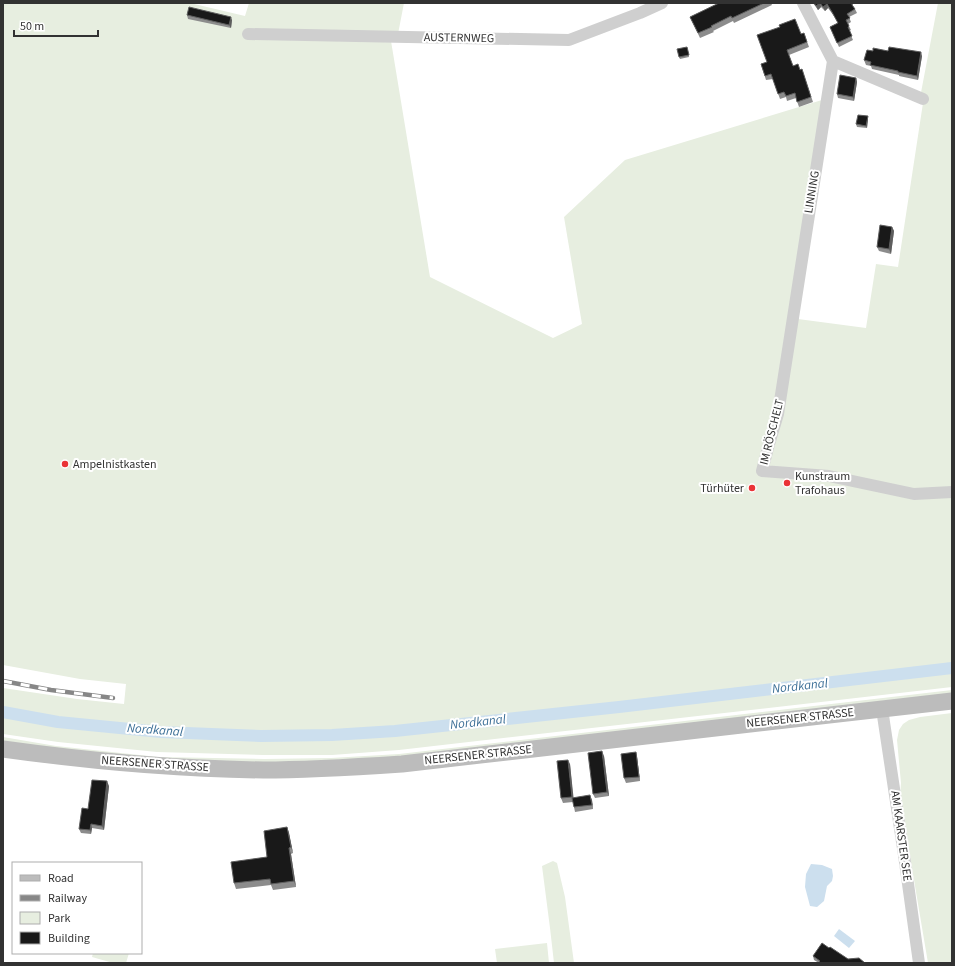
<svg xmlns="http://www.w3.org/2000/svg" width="955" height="966" viewBox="0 0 955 966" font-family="'Source Sans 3',sans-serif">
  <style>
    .green { fill: #e7eee0 }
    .water { fill: #ccdfee }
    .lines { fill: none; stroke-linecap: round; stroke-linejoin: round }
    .canal { stroke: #ccdfee; stroke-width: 12 }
    .minor { stroke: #cfcfcf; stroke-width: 12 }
    .secondary { stroke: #bcbcbc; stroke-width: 17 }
    .rail-casing { stroke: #878787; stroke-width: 4.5 }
    .rail { stroke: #fff; stroke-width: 3; stroke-dasharray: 9; stroke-linecap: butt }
    .wall { fill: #8c8c8c }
    .shaded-wall { fill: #5e5e5e }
    .building { fill: #191919; stroke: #5e5e5e }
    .poi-dot { fill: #ea3236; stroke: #fff; stroke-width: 1.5 }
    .labels { text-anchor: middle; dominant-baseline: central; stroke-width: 4; stroke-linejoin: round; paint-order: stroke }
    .street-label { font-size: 12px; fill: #323232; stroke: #fff }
    .poi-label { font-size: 12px; fill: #323232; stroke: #fff; text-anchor: start }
    .water-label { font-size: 13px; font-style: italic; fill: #3c6f97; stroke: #fff }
  </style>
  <rect width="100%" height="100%" fill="#fff"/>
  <!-- green -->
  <path class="green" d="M3 3H190L245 16 249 3H404L398 34 391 41 430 277 553 338 582 324 564 217 625 160 822 100 798 319 866 328 876 264 898 267 923 103H919L938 3H952V489L915 490 829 480 952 496V687L399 750 332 755H264L157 752 58 742 3 734V688L77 699 124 704 126 684 80 679 3 665Z
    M952 690V694L400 758 264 764 156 760 3 744V737L56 746 158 757 264 759 331 758 399 754Z
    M952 713V963H928L900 797 901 783 897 740 899 730 903 724 909 720 920 717Z
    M553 861 557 863 565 897 574 963H554L550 928 542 866Z
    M547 943 549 963H497L495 949Z
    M93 953H129L126 963H113L92 957Z"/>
  <!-- water -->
  <path class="water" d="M811 864 822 865 832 869 833 876 832 881 827 886 824 901 817 907 810 906 805 887 806 874Z
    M839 929 855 941 849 948 834 936Z"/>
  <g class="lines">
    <!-- canal -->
    <path class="canal" d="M3 712 58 722 161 732 261 736 332 735 395 731 619 707 952 668"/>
    <!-- minor -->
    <path class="minor" d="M803 3 833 61 778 414 769 444 762 471 829 476 914 494 952 492
      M248 34 569 40 640 13 662 3
      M833 61 923 99
      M882 709 904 855 919 963"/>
    <!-- secondary -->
    <path class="secondary" d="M3 749C89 761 176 769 263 770 309 770 356 767 402 764L952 701"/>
    <!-- rail casing -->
    <g class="rail-casing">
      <path id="rail" d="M3 681 51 690 113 698"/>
    </g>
    <!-- rail -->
    <use href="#rail" class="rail"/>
  </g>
  <!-- wall -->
  <path class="wall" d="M719 3H771L772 5 734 23 733 21 713 31 714 32 700 38 690 17Z
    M813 3H853V6L855 9 857 13 849 17 851 22 848 24 851 30 849 31 853 40 839 47 830 27 838 23 834 16 828 8 825 11 821 7 818 10Z
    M187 15 232 20 231 28 188 19Z
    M780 27 801 34 804 33 809 47 789 55 793 66 800 69H802L813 102 799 107 796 98 787 101 786 97 780 99 773 79 766 80 761 64 767 62Z
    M687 47 689 57 680 59 679 57Z
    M873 51H888L922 56 918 80 899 76V75L872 69 871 66 866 65 864 60Z
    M856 78 857 82 854 101 838 98 837 94Z
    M868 116V118L867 128 857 127 856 124Z
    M892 227 894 231 891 254 879 251 877 247Z
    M636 752 637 757 640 781 626 783 624 778Z
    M604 756 609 796 595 798 593 794Z
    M570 764 573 798 592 800 593 809 575 812 573 802 563 803 561 798Z
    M109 786 104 830 92 828 91 834 81 833 79 829 88 809Z
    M287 827 289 833 293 853 291 854 296 887 273 890 271 885 236 889 234 883 267 857Z
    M829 948 848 959 865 963H819L814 960 813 956Z"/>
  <!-- shaded-wall -->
  <path class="shaded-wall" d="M820 3 821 7 818 10 816 6Z
    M827 4 828 8 825 11 823 7Z
    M231 17 232 20 231 28 229 25Z
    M921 52 922 56 918 80 917 76Z
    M856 78 857 82 854 101 853 97Z
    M868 116V118L867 128 866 126Z
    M892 227 894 231 891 254 889 249Z
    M602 751 604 756 609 796 607 792Z
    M636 752 637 757 640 781 639 777Z
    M568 760 570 764 574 802 572 797Z
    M107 781 109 786 104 830 102 826Z
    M590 795 592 800 593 809 592 805Z
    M91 824 92 828 91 834 90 830Z
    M287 827 289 833 293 853 291 847Z
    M289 848 291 854 296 887 294 881Z"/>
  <!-- building -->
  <path class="building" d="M719 3H764L732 18 731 16 711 26 712 27 698 33 690 17Z
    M814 3H852V5L855 9 847 14 850 18 846 20 849 26 848 27 852 36 837 43 830 27 838 23 832 12 827 4 823 7 820 3 816 6Z
    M189 7 231 17 229 25 187 15Z
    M795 19 801 34 804 33 807 42 787 50 793 66 798 64 800 70 802 69 811 97 797 102 795 93 786 96 784 92 778 94 771 74 765 76 761 64 767 62 757 35 780 27 779 25Z
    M687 47 689 55 679 57 677 49Z
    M889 47 921 52 917 76 898 72V71L870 65 871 62 864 60 867 50 873 51V48L888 51Z
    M840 75 856 78 853 97 837 94Z
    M858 115 868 116 866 126 856 124Z
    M880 225 892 227 889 249 877 247Z
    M602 751 607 792 593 794 588 753Z
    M636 752 639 777 624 778 621 754Z
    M568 760 572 797 561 798 557 761Z
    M92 780 107 781 102 826 91 824 90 830 79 829 82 808 88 809Z
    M590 795 592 805 574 807 572 798Z
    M287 827 291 847 289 848 294 881 271 884 270 879 234 883 231 862 267 857 264 831Z
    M822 943 829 948 830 947 848 959 859 958 865 963H821L819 962 820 961 813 956Z"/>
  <!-- markers -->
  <g class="poi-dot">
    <circle cx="65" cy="464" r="4"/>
    <circle cx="787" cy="483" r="4"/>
    <circle cx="752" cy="488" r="4"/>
  </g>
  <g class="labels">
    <!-- street labels -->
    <g class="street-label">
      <text transform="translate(459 38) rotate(1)">AUSTERNWEG</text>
      <text transform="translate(812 192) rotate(-81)">LINNING</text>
      <text transform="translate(772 432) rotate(-76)">IM RÖSCHELT</text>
      <text transform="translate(800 718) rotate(-6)">NEERSENER STRASSE</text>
      <text transform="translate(478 755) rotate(-6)">NEERSENER STRASSE</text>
      <text transform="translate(155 764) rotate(4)">NEERSENER STRASSE</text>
      <text transform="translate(901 836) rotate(82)">AM KAARSTER SEE</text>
    </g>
    <!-- poi labels -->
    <g class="poi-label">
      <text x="73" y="464">Ampelnistkasten</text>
      <text x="795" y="476">Kunstraum<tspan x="795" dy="14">Trafohaus</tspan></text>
      <text x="744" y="488" text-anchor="end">Türhüter</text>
    </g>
    <!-- water labels -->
    <g class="water-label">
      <text transform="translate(800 686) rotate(-6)">Nordkanal</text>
      <text transform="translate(478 722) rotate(-6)">Nordkanal</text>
      <text transform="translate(155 730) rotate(4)">Nordkanal</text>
    </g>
  </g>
  <!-- border -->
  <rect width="955" height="966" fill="none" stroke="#323232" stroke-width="8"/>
  <!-- legend -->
  <rect x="12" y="862" width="130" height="92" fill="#ffffff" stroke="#adadad"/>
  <rect x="20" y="875" width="20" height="6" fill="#bcbcbc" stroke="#adadad"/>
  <text x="48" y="882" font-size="12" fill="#323232">Road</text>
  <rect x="20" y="895" width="20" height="6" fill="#878787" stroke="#adadad"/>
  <text x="48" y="902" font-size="12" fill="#323232">Railway</text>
  <rect x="20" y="912" width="20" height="12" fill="#e7eee0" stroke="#adadad"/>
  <text x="48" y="922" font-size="12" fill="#323232">Park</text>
  <rect x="20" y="932" width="20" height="12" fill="#191919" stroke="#adadad"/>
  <text x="48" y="942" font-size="12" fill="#323232">Building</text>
  <!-- scale -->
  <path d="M14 30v6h84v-6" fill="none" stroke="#323232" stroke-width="2"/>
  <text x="20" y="30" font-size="12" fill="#323232" stroke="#ffffff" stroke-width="3" paint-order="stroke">50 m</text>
</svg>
